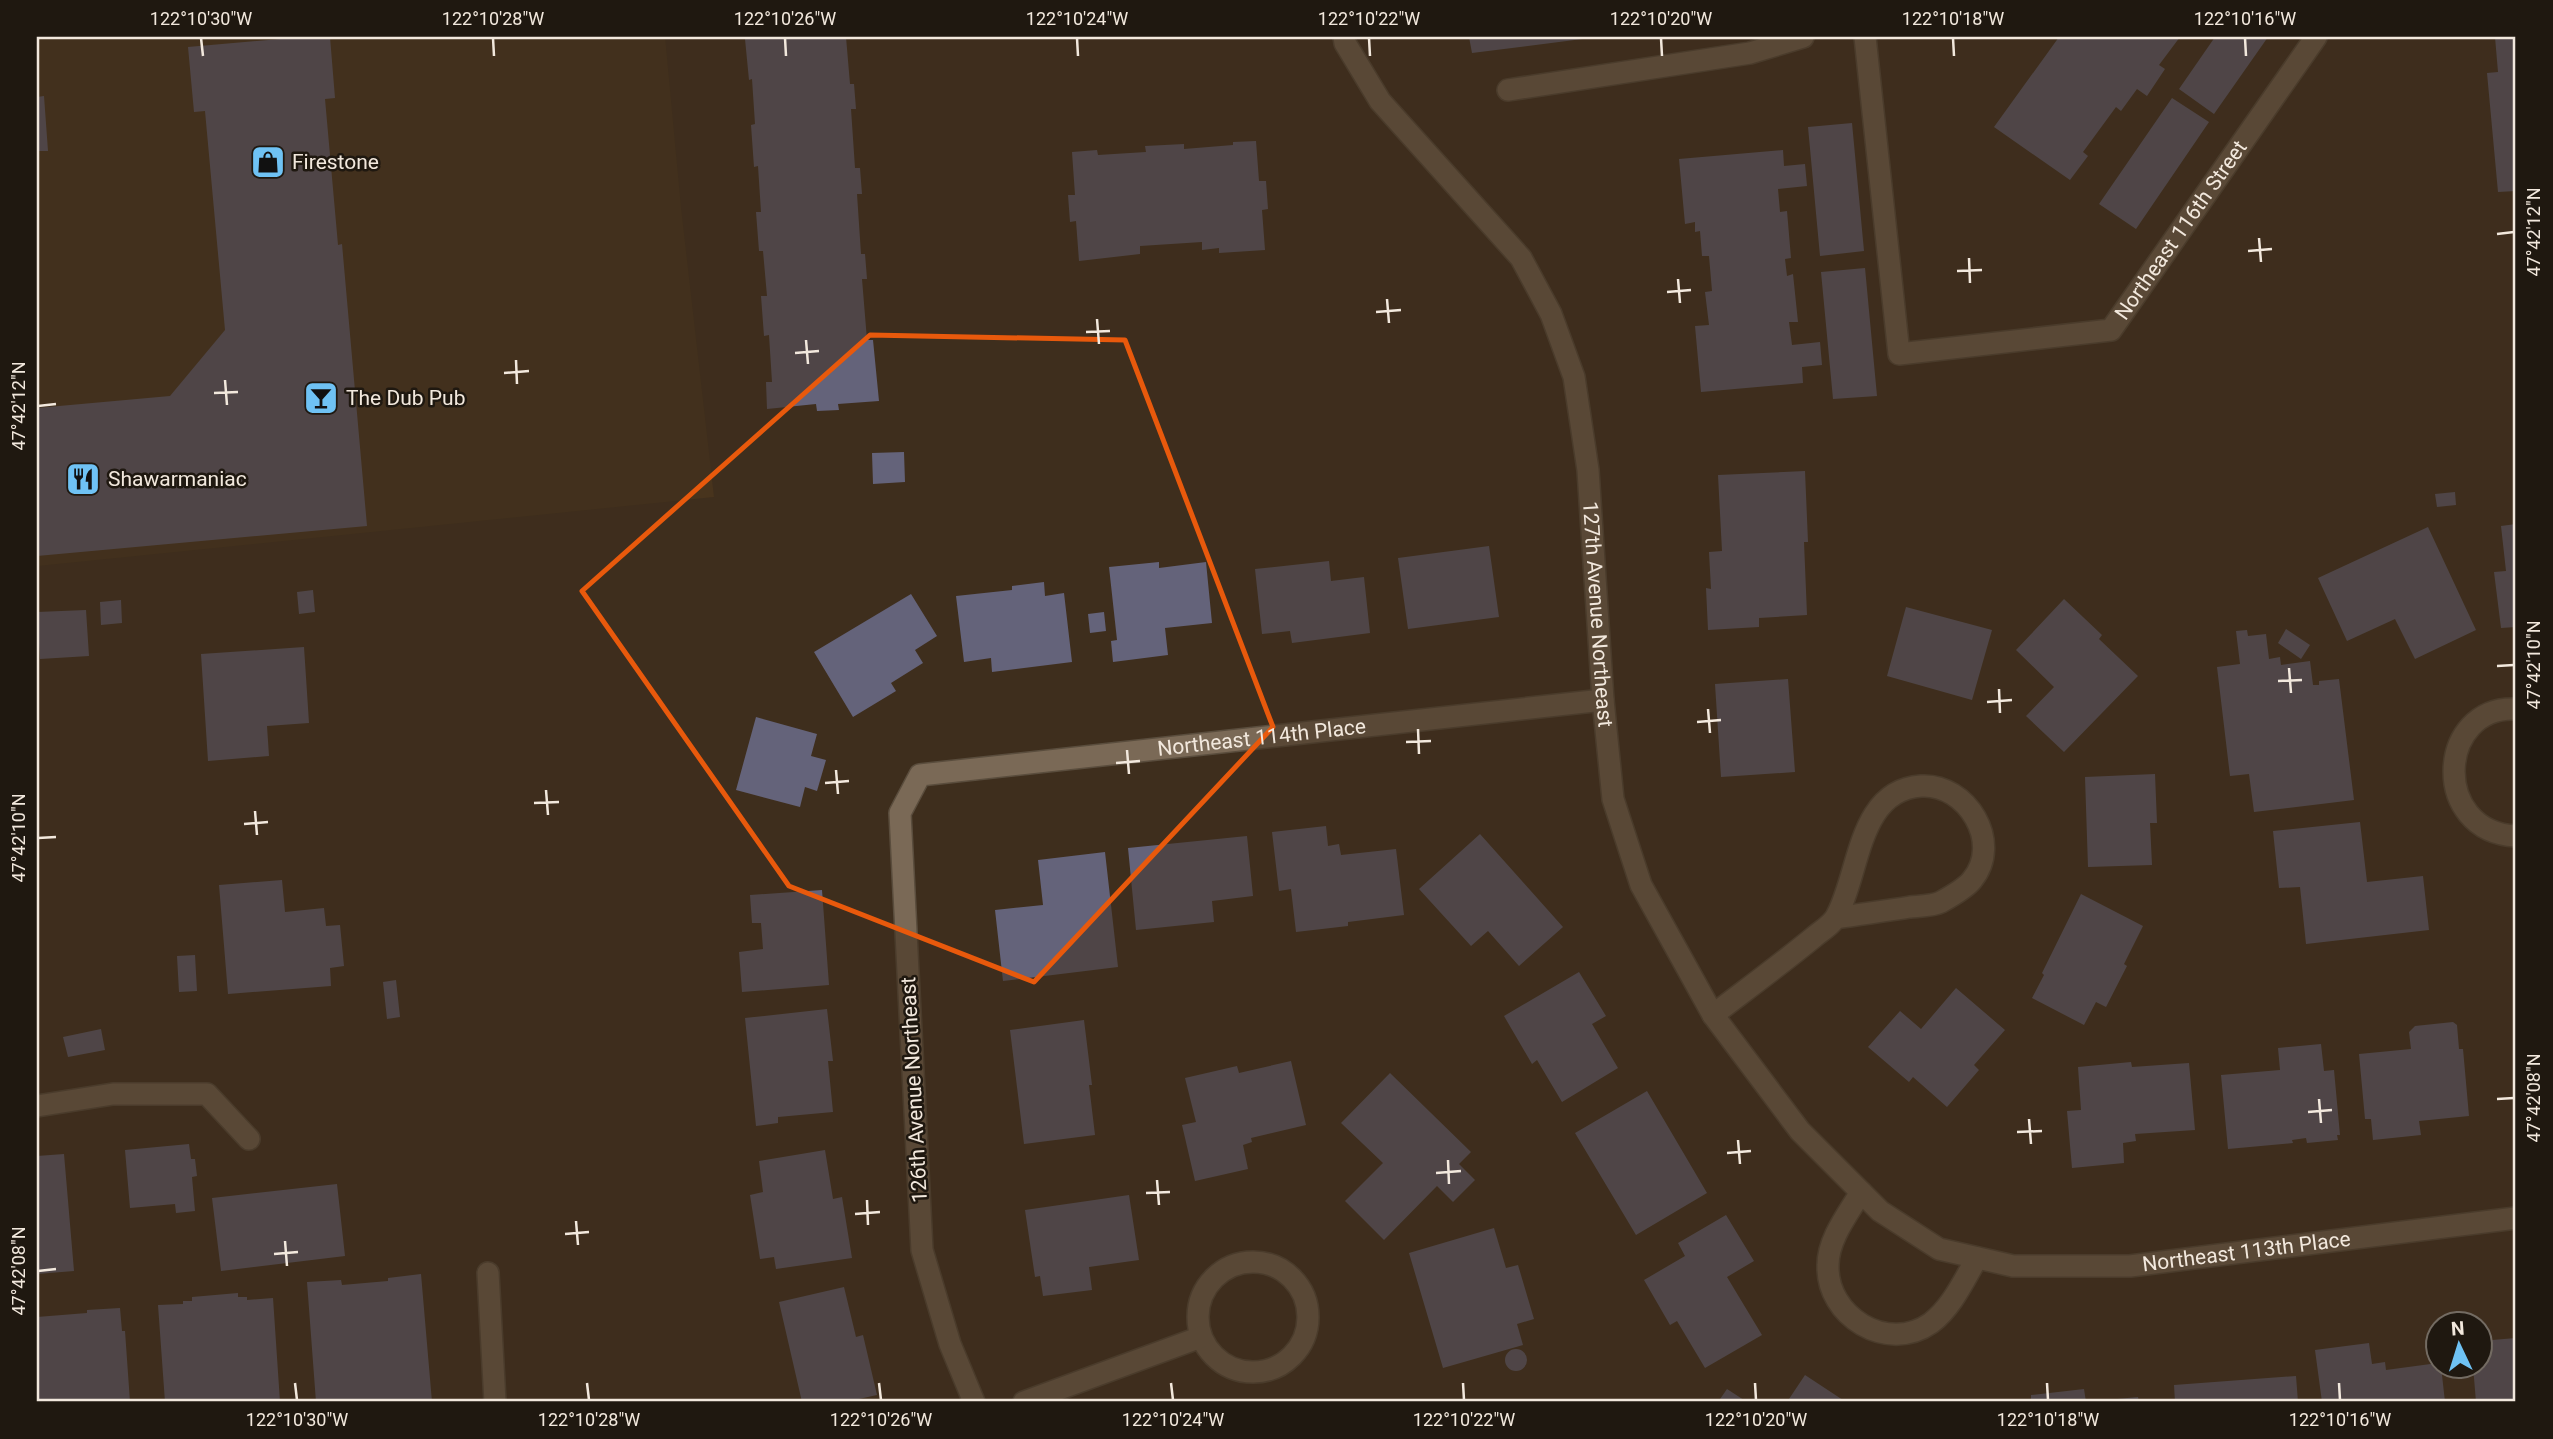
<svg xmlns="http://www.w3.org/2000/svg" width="2553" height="1439" viewBox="0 0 2553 1439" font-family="Roboto,sans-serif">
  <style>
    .built { fill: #48341d }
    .building { fill: #64637a }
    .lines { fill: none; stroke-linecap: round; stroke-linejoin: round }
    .minor-casing { stroke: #5a4d3d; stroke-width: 24 }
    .minor { stroke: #7a6956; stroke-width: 21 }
    .marked { fill: none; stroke: #e8590c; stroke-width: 5; stroke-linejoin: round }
    .ticks { fill: none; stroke: #f2e8dd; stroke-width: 2.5 }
    .labels { text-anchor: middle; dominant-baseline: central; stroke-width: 5; stroke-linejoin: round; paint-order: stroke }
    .poi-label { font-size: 21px; fill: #f2e8dd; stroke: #1f1810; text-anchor: start }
    .street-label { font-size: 21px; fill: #f2e8dd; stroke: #1f1810 }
    .neatline { fill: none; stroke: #f2e8dd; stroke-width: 2.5 }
    .ticks-label { font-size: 18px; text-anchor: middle; fill: #f2e8dd }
  </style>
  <rect width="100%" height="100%" fill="#3e2e1d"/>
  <!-- built -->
  <path class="built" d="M37 37H665L681 208 714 497 37 566Z"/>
  <!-- building -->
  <path class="building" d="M303 37H330L335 98 325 99 338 245 342 244 367 526 37 556V408L170 396 225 330 205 111 194 112 188 47Z
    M749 37H846L850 84H854L856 109H851L855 168H860L862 194H857L861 254H865L867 279H862L867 340H873L879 401 838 404 839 410 817 411 816 404 767 409 766 382H772L769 335 764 336 761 296H767L763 251H759L756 212H761L758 166 754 167 751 125 755 124 752 79 749 80 745 39Z
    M1469 37H1589L1590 38 1472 53Z
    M2059 37H2180L2159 65 2165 69 2147 96 2137 89 2121 111 2116 107 2083 152 2088 156 2070 180 1994 127Z
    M2215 37H2268L2214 114 2179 89Z
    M2495 37H2516V191L2498 192 2487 73 2498 72Z
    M44 96 48 151H37V97Z
    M2172 98 2209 122 2136 229 2099 204Z
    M1852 123 1864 251 1820 256 1808 127Z
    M1256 141 1259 181H1266L1268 209 1262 210 1265 250 1219 253V248L1202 250V242L1140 246V254L1079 261 1076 221 1070 222 1068 195H1075L1072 152 1097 150 1098 155 1146 152 1145 146 1184 144V149L1233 145V142Z
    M1783 150 1784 166 1805 164 1807 186 1778 189 1780 212 1787 211 1791 258 1785 259 1787 276 1793 274 1798 322H1789L1792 345 1820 342 1822 365 1802 367 1803 383 1701 392 1695 326 1709 325 1705 292 1712 291 1709 256H1702L1700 231 1695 232V222L1685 224 1679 159Z
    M1865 268 1877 396 1833 399 1821 272Z
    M904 452 905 482 873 484 872 453Z
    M1805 471 1808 542H1804L1807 615 1759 618V627L1708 630 1706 588 1711 589 1709 552 1722 551 1718 475Z
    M2455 492 2456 505 2437 507 2435 494Z
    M2516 524V627L2501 628 2494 572 2506 571 2501 526Z
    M2428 527 2476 630 2415 659 2395 619 2347 641 2318 578Z
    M1489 546 1499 617 1408 629 1398 558Z
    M1329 561 1331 581 1364 577 1370 633 1292 643 1290 631 1262 634 1255 569Z
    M1159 562V568L1206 562 1212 623 1165 628 1168 655 1113 662 1111 641 1117 640 1109 567Z
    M1044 582 1045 596 1064 593 1072 662 992 672 991 658 964 662 956 596 1012 590V586Z
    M313 590 315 612 299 614 297 592Z
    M911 594 937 636 915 650 923 663 891 683 896 691 853 717 814 652Z
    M2064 599 2102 635 2099 639 2138 676 2064 752 2026 716 2054 687 2016 650Z
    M121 600 122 623 101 625 100 602Z
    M1906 607 1992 630 1972 700 1887 676Z
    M86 610 89 656 40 659 37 612Z
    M1104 612 1106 631 1090 633 1088 614Z
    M2286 629 2310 645 2301 659 2278 643Z
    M2247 630 2248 636 2266 634 2269 659 2280 657 2281 665 2310 661 2313 685H2319V681L2339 679 2354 800 2254 812 2249 774 2230 776 2217 667 2240 664 2236 631Z
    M304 647 309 723 267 726 269 756 208 761 201 654Z
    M1788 679 1795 772 1721 777 1715 684Z
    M756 717 817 734 811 756 826 760 817 791 805 787 800 807 736 790Z
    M2155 774 2157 823H2150L2152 865 2088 867 2085 777Z
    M2360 822 2367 882 2423 876 2429 930 2306 944 2300 887 2279 888 2273 831Z
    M1326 826 1328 846 1339 844 1341 855 1396 849 1404 915 1348 922V926L1296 932 1291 889 1279 891 1272 832Z
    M1480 834 1563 927 1519 966 1488 931 1471 946 1419 889Z
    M1247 836 1253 896 1212 901 1214 922 1136 930 1128 848Z
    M1105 852 1118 967 1003 981 995 910 1043 905 1038 860Z
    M282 880 285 912 324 908 326 926 340 925 344 966 330 968 331 986 228 994 219 885Z
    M822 890 829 985 742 992 739 952 763 949 761 923H752L750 895Z
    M2081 894 2143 926 2124 964 2127 966 2106 1007 2096 1002 2084 1025 2032 998 2044 975 2042 973Z
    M195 955 197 991 179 992 177 956Z
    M1579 972 1606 1016 1592 1024 1618 1068 1562 1102 1537 1060 1532 1064 1504 1016Z
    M396 980 400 1017 387 1019 383 982Z
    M1956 988 2005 1030 1974 1065 1979 1070 1947 1107 1913 1077 1909 1082 1868 1047 1900 1011 1921 1029Z
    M827 1009 833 1061H828L833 1112 778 1117V1123L756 1126 745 1018Z
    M1084 1020 1092 1085H1089L1095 1135 1024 1144 1010 1030Z
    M2453 1022 2457 1025 2459 1049H2463L2469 1116 2419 1121 2421 1135 2373 1140 2371 1119H2365L2359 1054 2411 1049 2409 1032 2415 1026Z
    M101 1029 105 1050 68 1057 63 1037Z
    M2321 1044 2324 1071 2334 1070 2340 1135H2337L2338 1140 2307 1143 2306 1138 2292 1140 2293 1143 2228 1149 2221 1075 2280 1070 2278 1048Z
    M1291 1061 1306 1125 1251 1138 1252 1142 1243 1145 1248 1169 1195 1181 1182 1125 1196 1122 1185 1078 1237 1066 1239 1073Z
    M2131 1062 2132 1067 2189 1063 2195 1130 2135 1134 2136 1141 2123 1143 2124 1163 2072 1168 2067 1111 2081 1110 2078 1067Z
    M1390 1073 1471 1152 1459 1164 1475 1180 1453 1202 1437 1186 1384 1240 1345 1201 1383 1163 1341 1123Z
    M1647 1091 1707 1193 1636 1235 1575 1133Z
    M189 1144 191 1159H195L197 1176 192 1177 195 1211 176 1213 175 1204 130 1208 125 1150Z
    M825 1150 833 1199 842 1197 852 1258 776 1269 774 1257 760 1259 750 1195 763 1192 759 1161Z
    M64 1154 74 1271 37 1274V1156Z
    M337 1184 345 1256 221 1271 212 1198Z
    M1129 1195 1139 1260 1089 1267 1092 1290 1043 1296 1040 1276 1035 1277 1025 1210Z
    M1726 1215 1754 1261 1727 1277 1762 1335 1705 1368 1677 1321 1670 1325 1644 1280 1685 1256 1678 1243Z
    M1494 1228 1506 1268 1518 1265 1534 1319 1517 1324 1523 1345 1443 1368 1409 1253Z
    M421 1274 432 1402H316L307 1282 341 1280 342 1285 388 1281V1278Z
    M844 1287 856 1337 863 1335 877 1395 845 1402H802L779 1302Z
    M238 1293V1297H247V1300L273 1298 280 1402H165L158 1305 183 1304V1301H192V1297Z
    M120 1308 122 1331H125L130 1402H37V1317L87 1313V1310Z
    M2516 1338V1402H2476L2473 1366H2480V1341Z
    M2369 1343 2372 1364 2385 1362 2386 1370 2438 1363V1366H2441L2445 1402H2322L2315 1350Z
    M1505 1360a11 11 0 1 1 22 0a11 11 0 1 1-22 0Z
    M1805 1375 1846 1402H1787Z
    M2296 1376 2298 1402H2175L2174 1385Z
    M1727 1389 1747 1402H1718Z
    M2084 1389 2086 1402H2031V1395Z
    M2138 1397 2139 1402H2107V1400Z"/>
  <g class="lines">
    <!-- minor casing -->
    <g class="minor-casing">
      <g id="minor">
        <path id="s1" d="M1344 37 1345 43 1380 101 1521 258 1551 314 1574 377 1588 470 1603 700 1613 799 1641 885 1713 1015 1800 1131 1880 1211 1939 1249 2013 1266H2130L2516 1218"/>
        <path id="s2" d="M1865 37 1899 354 2111 330 2316 37"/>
        <path d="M1508 90 1750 53 1803 37"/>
        <path d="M2516 709C2437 705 2430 832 2516 836"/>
        <path d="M1713 1015C1747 989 1781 964 1814 937 1821 931 1833 924 1837 915 1860 872 1858 790 1921 786 1967 783 2003 843 1972 880 1966 888 1950 897 1941 902 1933 906 1920 906 1910 907 1886 911 1861 914 1836 918"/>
        <path d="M37 1106 113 1094H207L249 1139"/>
        <path d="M1861 1192C1848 1214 1828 1239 1828 1265 1826 1316 1887 1354 1931 1323 1952 1307 1964 1280 1977 1258"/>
        <circle cx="1253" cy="1317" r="55"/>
        <path d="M488 1273 495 1402"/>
        <path id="s3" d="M974 1402 950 1344 922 1250 900 813 920 775 1603 700"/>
        <path d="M1024 1402 1201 1337"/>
      </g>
    </g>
    <!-- minor -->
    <use href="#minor" class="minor"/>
  </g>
  <!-- marked area -->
  <path d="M0 0H2553V1439H0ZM870 335 1125 340 1273 727 1034 982 789 886 582 591Z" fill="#3e2e1d" fill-opacity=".55" fill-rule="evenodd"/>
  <path class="marked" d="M870 335 1125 340 1273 727 1034 982 789 886 582 591Z"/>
  <!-- ticks -->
  <path class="ticks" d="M201 38 203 56M493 38 494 56M785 38 786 56M1077 38 1078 56M1369 38 1370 56M1661 38 1662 56M1953 38 1954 56M2245 38 2246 56M2497 234 2514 232M2259 238 2261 262M2248 251 2272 249M1969 258 1970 283M1957 271 1982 270M1678 279 1680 303M1667 292 1691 290M1387 299 1389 323M1376 312 1401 310M1097 319 1099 344M1086 332 1110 331M806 340 808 364M795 353 819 351M516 360 517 384M504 373 529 371M225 380 227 405M214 393 238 392M38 406 56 404M2497 666 2514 665M2289 668 2291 693M2278 681 2302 680M1999 689 2000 713M1987 702 2012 700M1708 709 1710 733M1697 722 1721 720M1418 729 1419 754M1406 742 1431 741M1127 750 1129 774M1116 763 1140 761M836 770 838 794M825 783 849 781M546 790 548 815M534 803 559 802M255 811 257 835M244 824 268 822M38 838 56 837M2319 1099 2321 1123M2497 1099 2514 1098M2308 1112 2332 1110M2029 1119 2031 1144M2017 1132 2042 1131M1738 1140 1740 1164M1727 1153 1751 1151M1448 1160 1449 1184M1436 1173 1461 1171M1157 1180 1159 1205M1146 1193 1170 1192M867 1200 868 1225M855 1214 880 1212M576 1221 578 1245M565 1234 589 1232M285 1241 287 1266M274 1254 298 1252M38 1271 56 1269M295 1383 297 1400M587 1383 589 1400M879 1383 881 1400M1171 1383 1173 1400M1463 1383 1464 1400M1755 1383 1756 1400M2047 1383 2048 1400M2339 1383 2340 1400"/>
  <!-- icons -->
  <defs>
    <g id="shop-square" transform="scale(1.75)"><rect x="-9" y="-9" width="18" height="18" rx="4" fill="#6fc2f4" stroke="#1f1810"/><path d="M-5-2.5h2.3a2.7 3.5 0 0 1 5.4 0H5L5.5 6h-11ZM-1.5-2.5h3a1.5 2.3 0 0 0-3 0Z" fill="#111"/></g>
    <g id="bar-square" transform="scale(1.75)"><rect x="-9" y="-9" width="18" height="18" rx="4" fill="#6fc2f4" stroke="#1f1810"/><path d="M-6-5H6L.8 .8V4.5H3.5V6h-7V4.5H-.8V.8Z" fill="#111"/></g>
    <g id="restaurant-square" transform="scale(1.75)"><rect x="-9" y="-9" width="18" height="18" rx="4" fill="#6fc2f4" stroke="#1f1810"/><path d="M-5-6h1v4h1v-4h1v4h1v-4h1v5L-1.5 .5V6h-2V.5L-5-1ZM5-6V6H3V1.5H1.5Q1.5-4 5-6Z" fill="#111"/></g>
  </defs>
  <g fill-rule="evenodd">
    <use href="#shop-square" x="268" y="162"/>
    <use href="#bar-square" x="321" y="398"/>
    <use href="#restaurant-square" x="83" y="479"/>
  </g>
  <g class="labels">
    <!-- poi labels -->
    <g class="poi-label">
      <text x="292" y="162">Firestone</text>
      <text x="346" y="398">The Dub Pub</text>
      <text x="108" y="479">Shawarmaniac</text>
    </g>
    <!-- street labels -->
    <g class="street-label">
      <text stroke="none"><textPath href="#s2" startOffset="654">Northeast 116th Street</textPath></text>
      <text stroke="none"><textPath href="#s1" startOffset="654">127th Avenue Northeast</textPath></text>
      <text stroke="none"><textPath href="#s3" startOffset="985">Northeast 114th Place</textPath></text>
      <text transform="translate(914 1090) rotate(-93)">126th Avenue Northeast</text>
      <text stroke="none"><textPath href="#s1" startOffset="1717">Northeast 113th Place</textPath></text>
    </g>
  </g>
  <!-- border -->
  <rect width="2553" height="1439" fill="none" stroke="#1f1810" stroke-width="77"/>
  <!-- north arrow -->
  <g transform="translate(2459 1345) rotate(356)"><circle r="33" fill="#1f1810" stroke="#736b62" stroke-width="2"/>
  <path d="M0-5L12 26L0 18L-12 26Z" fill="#6fc2f4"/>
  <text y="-10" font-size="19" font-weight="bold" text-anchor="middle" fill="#f2e8dd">N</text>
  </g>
  <rect x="38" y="38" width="2476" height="1362" class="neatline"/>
  <g class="ticks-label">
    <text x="201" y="25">122°10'30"W</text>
    <text x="493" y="25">122°10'28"W</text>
    <text x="785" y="25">122°10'26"W</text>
    <text x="1077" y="25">122°10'24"W</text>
    <text x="1369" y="25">122°10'22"W</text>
    <text x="1661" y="25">122°10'20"W</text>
    <text x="1953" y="25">122°10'18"W</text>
    <text x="2245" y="25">122°10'16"W</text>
    <text transform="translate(2534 232) rotate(-90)" y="6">47°42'12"N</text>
    <text transform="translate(19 406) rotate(-90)" y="6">47°42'12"N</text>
    <text transform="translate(2534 665) rotate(-90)" y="6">47°42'10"N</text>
    <text transform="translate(19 838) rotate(-90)" y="6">47°42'10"N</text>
    <text transform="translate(2534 1098) rotate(-90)" y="6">47°42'08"N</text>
    <text transform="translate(19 1271) rotate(-90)" y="6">47°42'08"N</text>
    <text x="297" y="1426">122°10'30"W</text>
    <text x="589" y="1426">122°10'28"W</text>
    <text x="881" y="1426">122°10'26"W</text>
    <text x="1173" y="1426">122°10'24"W</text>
    <text x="1464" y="1426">122°10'22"W</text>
    <text x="1756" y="1426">122°10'20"W</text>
    <text x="2048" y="1426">122°10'18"W</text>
    <text x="2340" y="1426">122°10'16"W</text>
  </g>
</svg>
